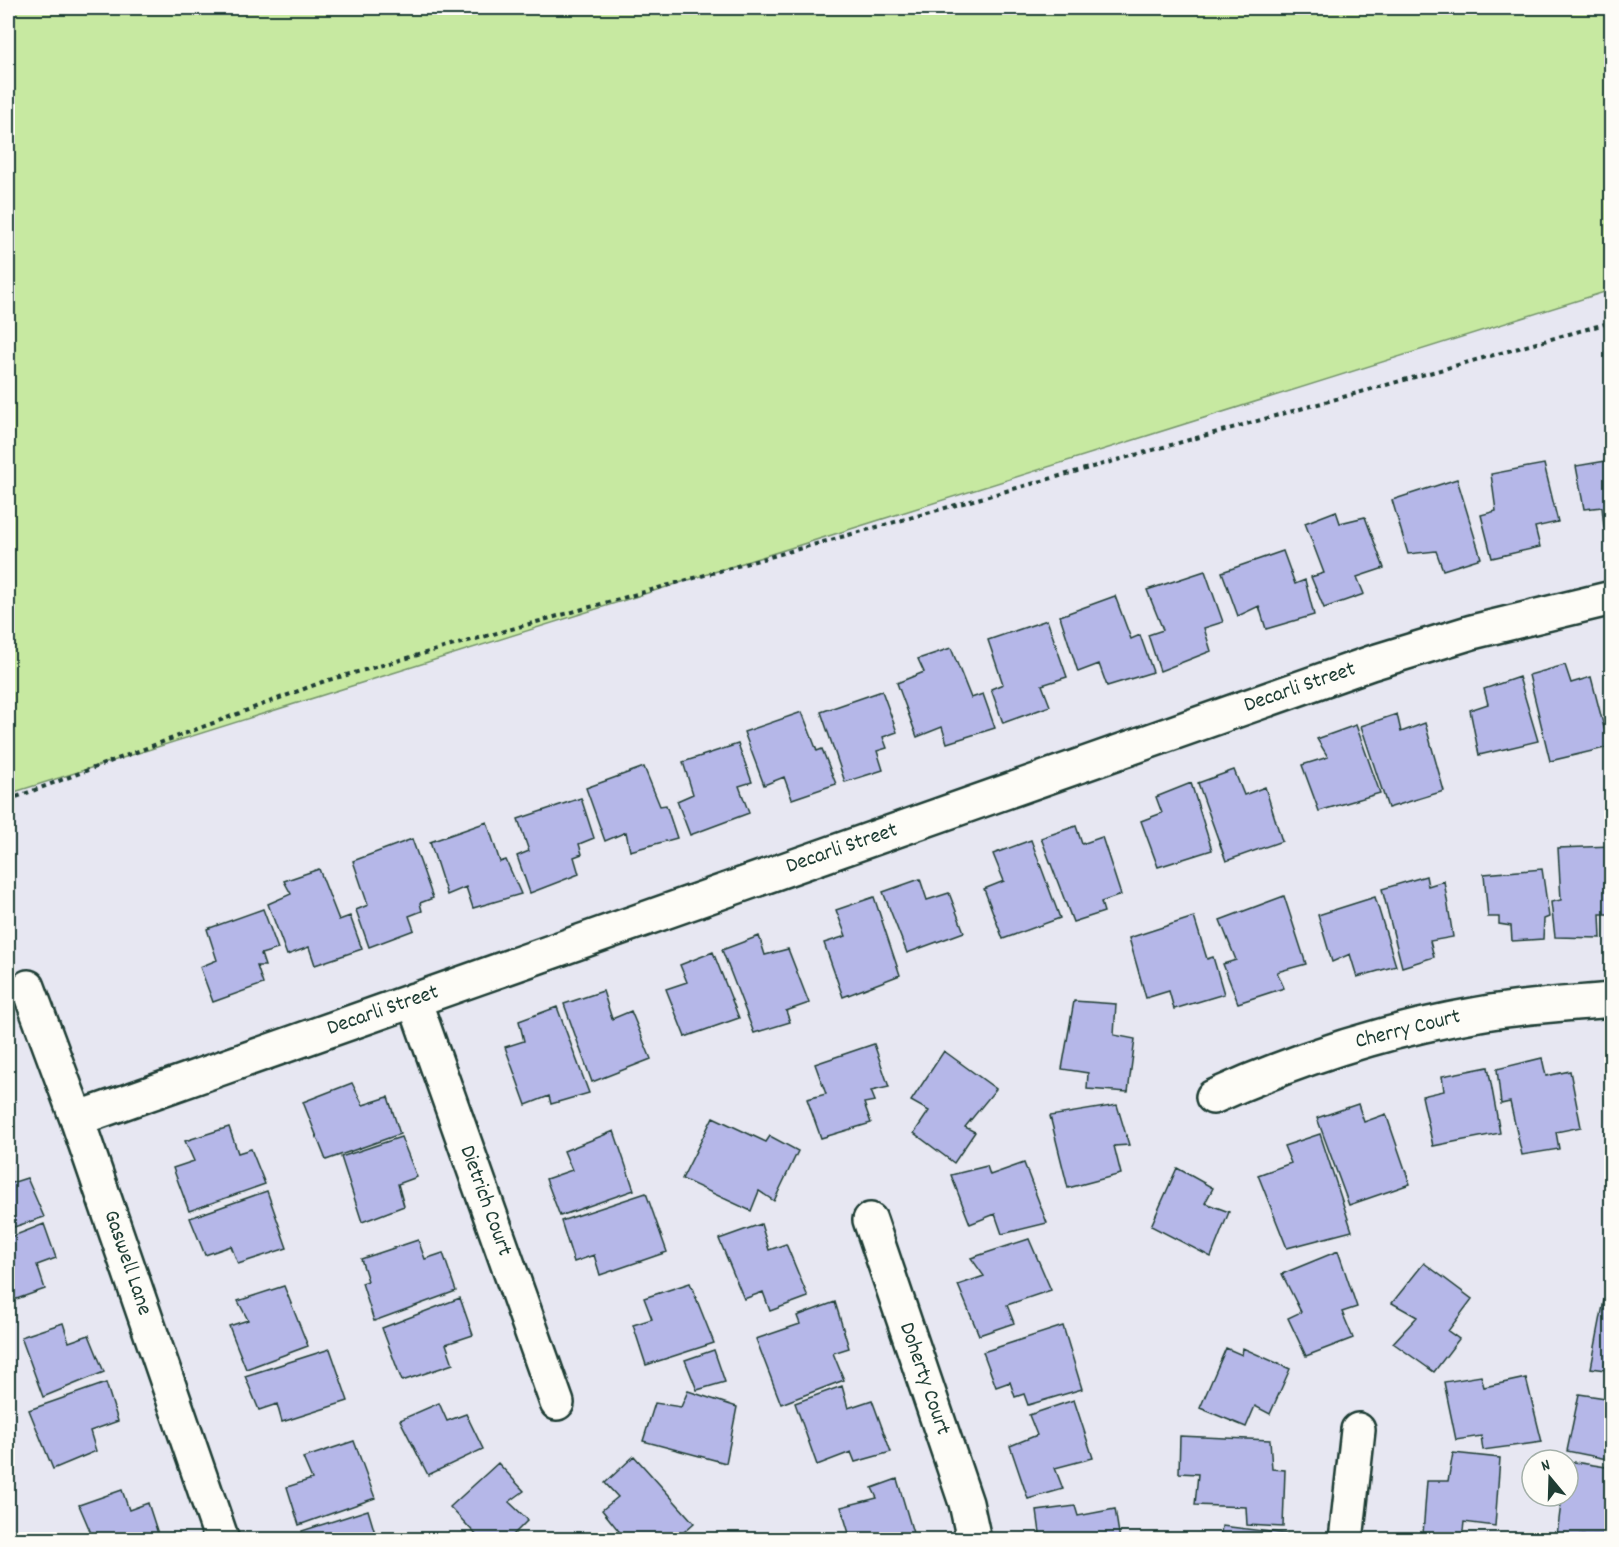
<svg xmlns="http://www.w3.org/2000/svg" width="1619" height="1547" viewBox="0 0 1619 1547" font-family="Dekko,sans-serif">
  <style>
    .green { fill: #c7e9a1; stroke: #73936a; stroke-width: 1.5 }
    .building { fill: #b5b7e8; stroke: #1f3d34; stroke-width: 1.5 }
    .lines { fill: none; stroke-linecap: round; stroke-linejoin: round }
    .minor-casing { stroke: #1f3d34; stroke-width: 38 }
    .path { stroke: #1f3d34; stroke-width: 4; stroke-dasharray: 4.5 4.5; stroke-linecap: butt }
    .minor { stroke: #fdfcf7; stroke-width: 33 }
    .labels { text-anchor: middle; dominant-baseline: central; stroke-width: 4.5; stroke-linejoin: round; paint-order: stroke }
    .street-label { font-size: 22px; fill: #1f3d34; stroke: #fdfcf7 }
  </style>
  <rect width="100%" height="100%" fill="#e7e7f2"/>
  <filter id="ink" filterUnits="userSpaceOnUse"><feTurbulence type="fractalNoise" baseFrequency=".0167" numOctaves="2"/><feDisplacementMap in="SourceGraphic" scale="12" xChannelSelector="R" yChannelSelector="G"/><feConvolveMatrix kernelMatrix="1 2 1 2 8 2 1 2 1" color-interpolation-filters="sRGB"/></filter>
  <g filter="url(#ink)">
    <!-- green -->
    <path class="green" d="M8 8H1611V290L8 794Z"/>
    <!-- building -->
    <path class="building" d="M1612 460V527L1604 528 1602 507 1584 509 1576 466Z
      M1544 464 1558 522 1535 527 1540 547 1492 558 1481 515 1496 511 1491 474Z
      M1457 479 1481 558 1443 570 1436 551 1408 554 1392 500Z
      M1336 511 1340 523 1365 517 1384 568 1357 577 1364 594 1324 608 1311 577 1324 573 1305 523Z
      M1283 551 1295 584 1305 580 1314 615 1266 629 1259 606 1238 616 1222 572Z
      M1205 571 1223 622 1204 628 1211 651 1160 671 1148 635 1163 630 1147 590Z
      M1115 596 1131 639 1140 635 1153 672 1107 686 1099 664 1078 672 1060 616Z
      M1047 620 1067 677 1042 685 1050 706 1003 723 991 689 1003 684 988 640Z
      M951 648 971 698 983 694 995 728 947 743 942 727 917 737 897 683 924 672 918 659Z
      M1565 665 1571 683 1591 677 1609 747 1550 761 1529 675Z
      M1519 677 1538 741 1479 755 1470 710 1488 704 1484 689Z
      M882 691 897 732 883 737 887 748 877 751 883 770 845 782 821 712Z
      M802 712 817 751 822 749 836 784 792 799 784 777 764 785 744 732Z
      M1397 714 1401 732 1425 723 1444 791 1388 808 1361 726Z
      M1356 725 1380 793 1319 811 1302 765 1328 757 1317 739Z
      M738 744 752 782 739 786 749 813 690 835 677 801 693 794 683 762Z
      M644 767 660 806 666 805 677 838 630 851 626 832 605 841 586 788Z
      M1234 770 1244 795 1265 787 1282 841 1226 861 1198 783Z
      M1191 783 1212 850 1158 867 1141 821 1162 813 1156 797Z
      M581 798 594 838 579 844 582 854 574 857 579 874 530 893 517 856 529 851 518 819Z
      M487 822 500 862 506 860 521 894 473 908 466 887 447 895 430 842Z
      M1076 826 1082 844 1102 837 1121 895 1101 902 1104 912 1073 922 1041 838Z
      M412 839 433 898 420 903 422 911 409 916 414 930 369 947 356 910 368 905 353 861Z
      M1031 840 1060 918 1003 939 984 889 1004 881 993 854Z
      M1612 846V914H1600L1601 938 1555 937 1551 902 1561 900 1558 848Z
      M319 869 339 920 350 916 362 949 315 965 309 947 287 955 268 904 291 894 284 881Z
      M1542 869 1549 917 1544 919 1543 939 1512 941 1511 926 1499 924V917H1488L1484 874Z
      M1426 876 1428 886 1444 881 1453 937 1430 941 1434 957 1402 967 1382 889Z
      M920 879 927 900 949 893 964 932 907 953 883 892Z
      M1284 896 1306 964 1277 972 1284 988 1238 1003 1223 964 1236 960 1220 920Z
      M874 897 900 975 843 997 824 943 846 936 836 910Z
      M1375 897 1396 966 1357 977 1350 954 1332 962 1318 915Z
      M263 909 278 949 261 954 265 966H257L263 984 213 1002 200 967 217 960 207 929Z
      M1194 917 1207 959 1213 957 1224 994 1174 1009 1169 991 1146 998 1129 938Z
      M759 936 765 955 788 949 809 1003 786 1011 790 1022 754 1033 722 950Z
      M713 952 739 1018 685 1037 666 989 687 982 680 965Z
      M603 991 612 1019 631 1011 651 1059 592 1082 564 1004Z
      M1074 1001 1116 1004 1114 1035 1135 1039 1128 1092 1087 1089 1088 1073 1062 1069Z
      M557 1007 589 1093 551 1104 549 1096 526 1105 505 1047 524 1041 519 1021Z
      M874 1044 889 1087 871 1091 875 1101 864 1103 871 1123 821 1138 807 1099 826 1094 815 1064Z
      M944 1051 996 1089 965 1127 975 1132 954 1163 914 1133 929 1111 911 1101Z
      M1542 1058 1546 1076 1570 1071 1581 1127 1556 1132 1559 1149 1522 1155 1510 1102 1501 1104 1497 1069Z
      M1488 1067 1500 1133 1433 1146 1422 1096 1444 1091 1442 1076Z
      M352 1083 363 1105 388 1097 400 1134 326 1160 303 1102Z
      M1358 1104 1364 1122 1386 1114 1410 1184 1349 1205 1317 1118Z
      M1117 1105 1129 1145 1114 1146 1121 1174 1068 1188 1050 1116Z
      M713 1117 766 1142 770 1136 798 1151 774 1201 759 1191 751 1211 682 1179Z
      M229 1127 238 1153 251 1149 265 1184 189 1211 173 1168 194 1161 185 1141Z
      M614 1131 634 1190 560 1216 546 1179 572 1170 564 1151Z
      M1320 1134 1352 1231 1287 1248 1258 1175 1291 1163 1284 1146Z
      M401 1137 417 1177 398 1184 404 1206 362 1222 341 1157Z
      M1024 1163 1047 1223 1002 1234 995 1214 970 1224 951 1175 987 1166 990 1175Z
      M1177 1168 1213 1188 1205 1203 1229 1212 1211 1257 1151 1226Z
      M27 1178 44 1217 8 1229V1184Z
      M267 1191 287 1248 238 1264 231 1246 205 1255 190 1218Z
      M646 1193 667 1252 600 1275 594 1255 574 1262 561 1221Z
      M44 1224 56 1258 37 1265 45 1289 8 1302V1238Z
      M761 1224 769 1250 786 1244 808 1297 770 1311 763 1292 744 1299 719 1239Z
      M1029 1239 1051 1290 1007 1305 1014 1323 979 1335 958 1285 984 1276 971 1258Z
      M418 1240 425 1259 443 1253 456 1291 374 1321 362 1283 368 1281 361 1259Z
      M1338 1251 1357 1307 1342 1312 1353 1338 1306 1356 1288 1318 1301 1312 1282 1274Z
      M1424 1263 1472 1299 1448 1331 1459 1339 1434 1372 1393 1343 1417 1317 1392 1303Z
      M690 1283 714 1343 646 1365 633 1325 652 1319 644 1298Z
      M284 1286 308 1346 246 1369 229 1326 248 1320 238 1301Z
      M460 1298 473 1335 446 1344 453 1364 402 1381 382 1328Z
      M1604 1300 1612 1301V1371L1591 1368Z
      M835 1302 849 1348 833 1353 844 1380 781 1404 756 1339 800 1324 797 1316Z
      M63 1323 69 1342 89 1335 104 1372 43 1397 21 1337Z
      M1063 1326 1082 1389 1028 1405 1024 1394 1015 1397 1010 1382 996 1387 983 1352Z
      M1226 1348 1242 1355 1243 1348 1290 1369 1270 1414 1255 1406 1246 1427 1200 1408Z
      M330 1349 348 1401 282 1422 277 1404 259 1410 245 1376Z
      M714 1350 725 1382 697 1390 685 1360Z
      M1481 1376 1484 1387 1526 1378 1542 1442 1483 1450 1481 1436 1456 1440 1444 1382Z
      M106 1383 118 1421 90 1431 96 1451 53 1469 29 1410Z
      M842 1386 848 1408 872 1400 891 1452 855 1462 851 1452 817 1465 795 1403Z
      M688 1391 737 1407 726 1463 643 1441 655 1403 681 1407Z
      M1579 1394 1612 1399V1460L1567 1451Z
      M1074 1400 1093 1458 1055 1468 1063 1489 1028 1499 1010 1446 1037 1435 1029 1415Z
      M439 1403 447 1421 466 1414 483 1449 428 1475 400 1420Z
      M1180 1436 1270 1440 1272 1469 1285 1470 1283 1527 1247 1525 1246 1507 1195 1505 1198 1474 1179 1473Z
      M354 1441 375 1498 299 1525 287 1487 312 1479 303 1458Z
      M1453 1453 1500 1458 1495 1526 1464 1522 1462 1540 1423 1534 1427 1481H1448Z
      M634 1456 694 1523 675 1540H626L602 1510 618 1497 605 1483Z
      M1568 1461 1612 1468V1540H1604V1537L1557 1535 1562 1496H1568Z
      M498 1463 524 1491 509 1502 528 1520 508 1540H481L450 1507Z
      M897 1479 913 1533 900 1536 901 1540H851L841 1507 877 1498 872 1488Z
      M122 1490 129 1510 148 1503 160 1540H94L79 1505Z
      M1075 1506 1078 1516 1115 1509 1120 1540H1041L1037 1511Z
      M368 1510 377 1540H304L302 1531Z
      M1222 1526 1295 1535 1294 1540H1220Z"/>
    <g class="lines">
      <!-- minor casing -->
      <g class="minor-casing">
        <path id="minor" d="M28 987 77 1119 222 1540
          M414 1000 557 1403
          M1213 1097C1299 1058 1386 1030 1479 1014 1522 1006 1568 1004 1612 1000
          M77 1119 1371 663 1472 632 1612 598
          M870 1220 966 1503 974 1540
          M1346 1540 1358 1430"/>
      </g>
      <!-- path -->
      <path class="path" d="M8 800 325 681 1612 322"/>
      <!-- minor -->
      <use href="#minor" class="minor"/>
    </g>
  </g>
  <g class="labels">
    <!-- street labels -->
    <g class="street-label">
      <text transform="translate(1300 688) rotate(-19)">Decarli Street</text>
      <text transform="translate(842 849) rotate(-19)">Decarli Street</text>
      <text transform="translate(383 1011) rotate(-19)">Decarli Street</text>
      <text transform="translate(1408 1030) rotate(-14)">Cherry Court</text>
      <text transform="translate(485 1201) rotate(70)">Dietrich Court</text>
      <text transform="translate(127 1263) rotate(71)">Gaswell Lane</text>
      <text transform="translate(924 1379) rotate(71)">Doherty Court</text>
    </g>
  </g>
  <!-- margin -->
  <rect width="1619" height="1547" fill="none" stroke="#fdfcf7" stroke-width="30"/>
  <rect x="15" y="15" width="1589" height="1517" fill="none" stroke="#1f3d34" stroke-width="2" filter="url(#ink)"/>
  <!-- north arrow -->
  <g transform="translate(1550 1478) rotate(341)"><circle r="28" fill="#fdfcf7" stroke="#a4b0a9" stroke-width="1.5"/>
  <path d="M0-4.5L10 22L0 15L-10 22Z" fill="#1f3d34"/>
  <text y="-9" font-size="16" font-weight="bold" text-anchor="middle" fill="#1f3d34">N</text>
  </g>
</svg>
